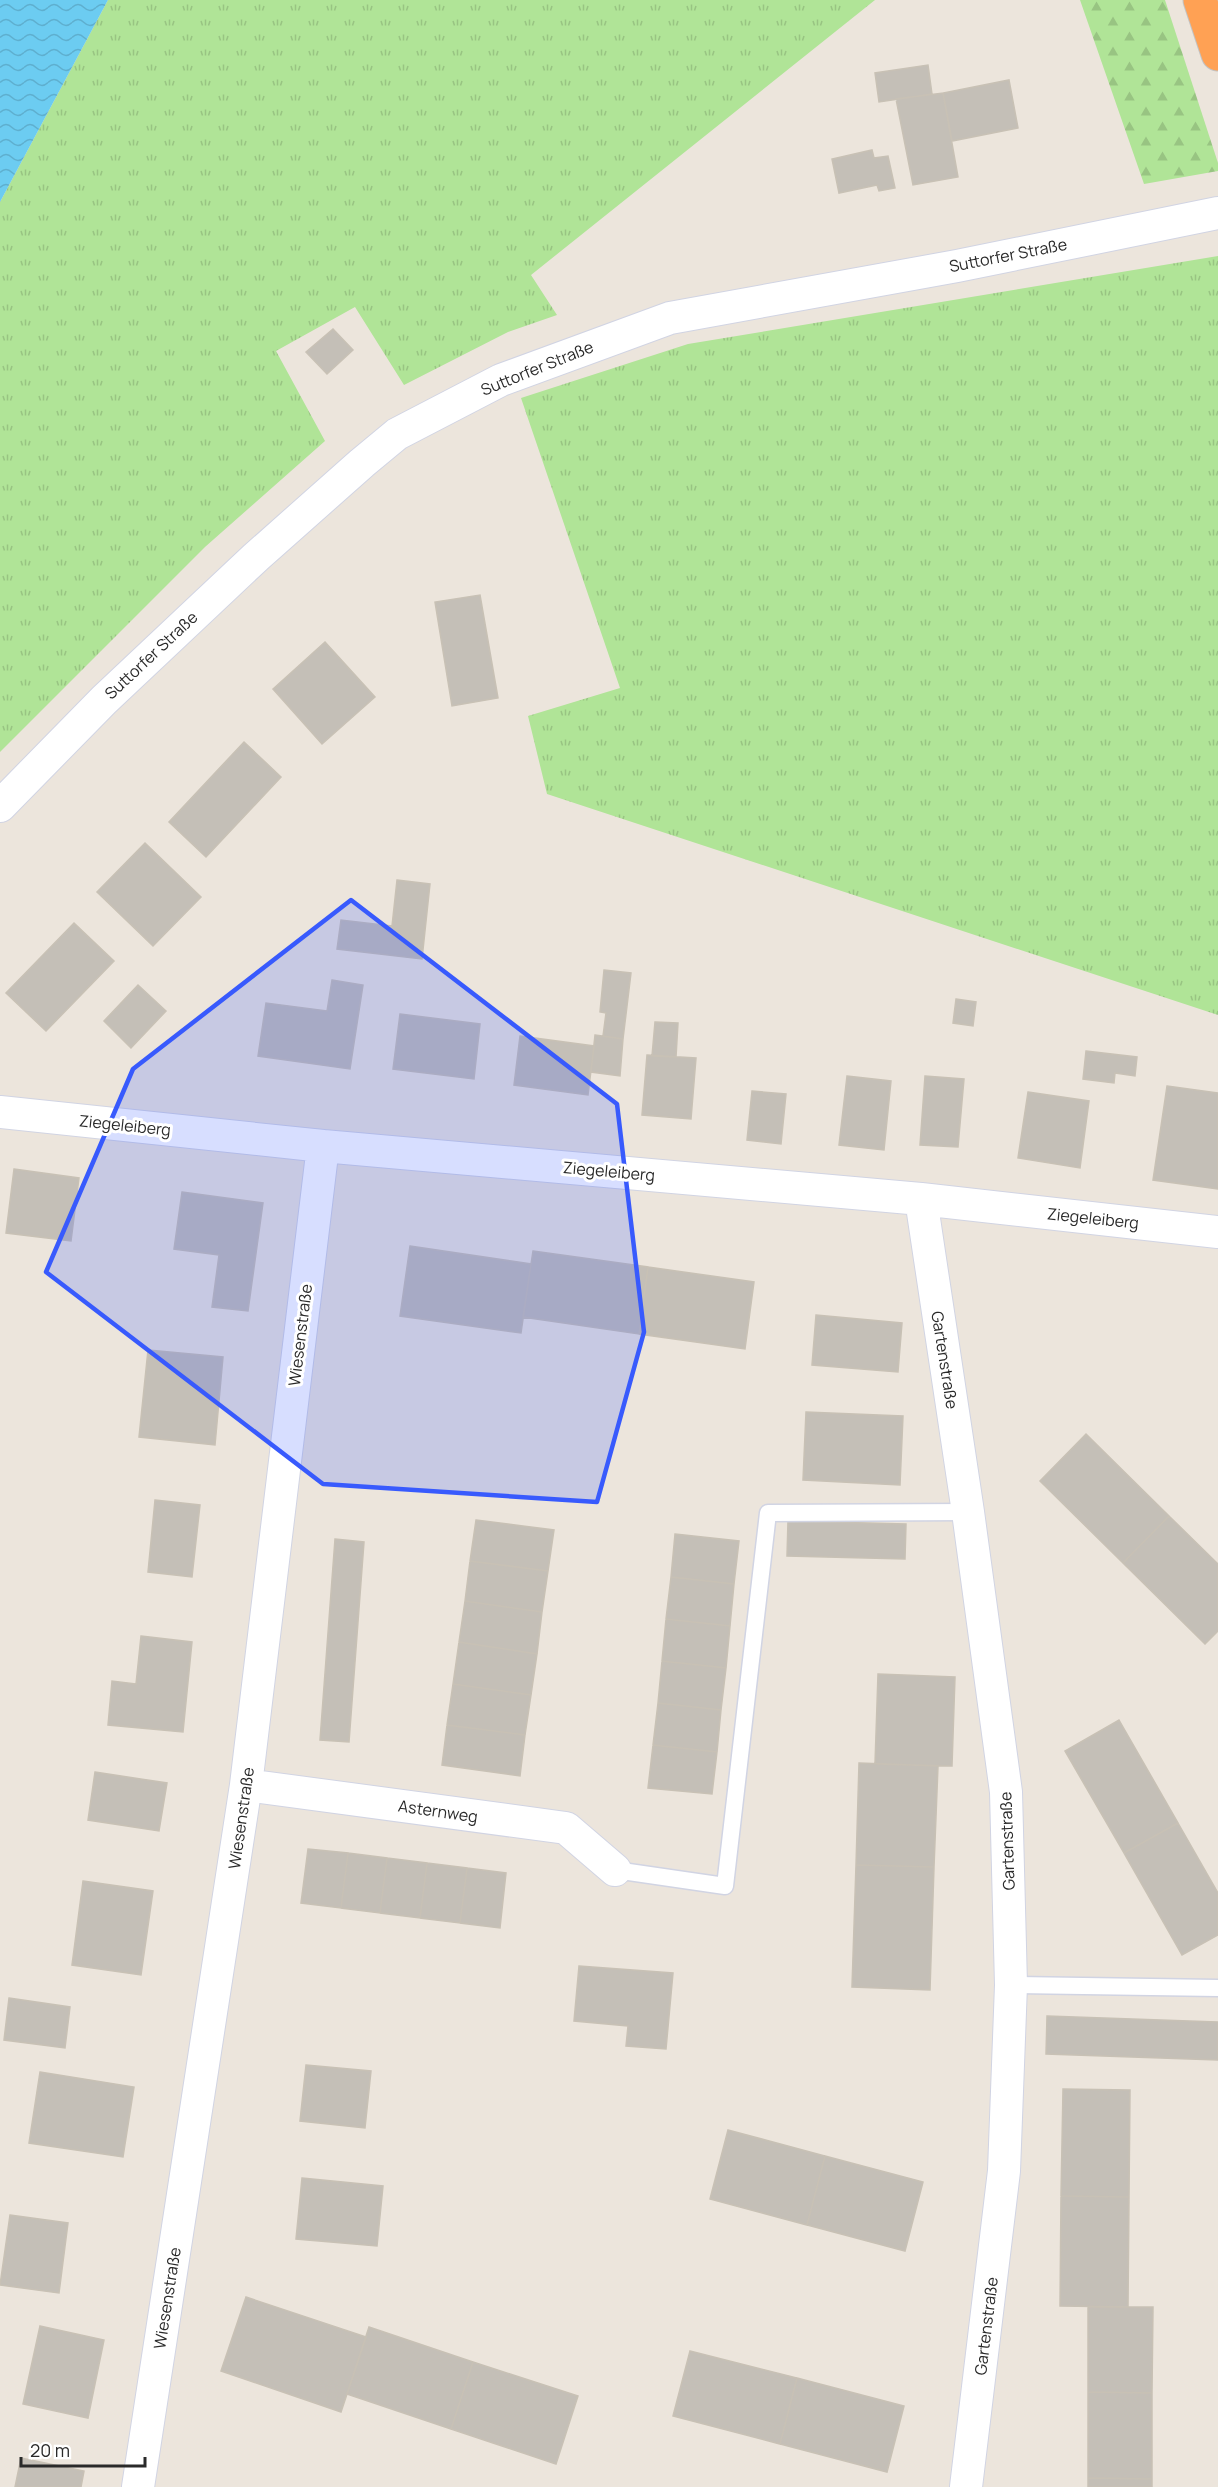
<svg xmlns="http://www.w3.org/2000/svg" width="1218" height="2487" viewBox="0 0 1218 2487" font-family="Manrope,sans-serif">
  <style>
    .grass { fill: url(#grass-tufts) }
    .forest { fill: url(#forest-firs) }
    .water { fill: url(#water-waves) }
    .building { fill: #c4bfb7; stroke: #c8c1b5; stroke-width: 1.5 }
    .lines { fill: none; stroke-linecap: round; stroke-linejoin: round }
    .lane-casing { stroke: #d1d4e3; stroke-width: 19 }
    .street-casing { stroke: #d1d4e3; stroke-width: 34 }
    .highway-casing { stroke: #c3c3c3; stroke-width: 35 }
    .lane { stroke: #fff; stroke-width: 16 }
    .street { stroke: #fff; stroke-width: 32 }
    .highway { stroke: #ffa154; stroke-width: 33 }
    .marked { fill: #385afd; fill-opacity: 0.2; stroke: #385afd; stroke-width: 4.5; stroke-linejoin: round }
    .labels { text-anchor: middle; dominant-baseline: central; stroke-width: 6; stroke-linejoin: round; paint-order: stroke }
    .street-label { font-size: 16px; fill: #2a2a2a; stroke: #fff }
  </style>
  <defs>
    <pattern id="grass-tufts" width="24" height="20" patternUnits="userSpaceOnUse" patternTransform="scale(1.5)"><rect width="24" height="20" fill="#b0e497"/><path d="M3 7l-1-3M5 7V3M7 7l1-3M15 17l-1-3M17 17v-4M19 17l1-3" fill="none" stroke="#98c482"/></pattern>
    <pattern id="forest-firs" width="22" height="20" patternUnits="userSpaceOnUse" patternTransform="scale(1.5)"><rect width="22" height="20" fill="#b0e497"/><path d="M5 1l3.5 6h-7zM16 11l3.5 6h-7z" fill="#98c482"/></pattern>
    <pattern id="water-waves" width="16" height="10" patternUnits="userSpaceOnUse" patternTransform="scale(1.5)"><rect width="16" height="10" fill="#6cccf1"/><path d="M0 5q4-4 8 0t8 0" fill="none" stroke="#5eafcf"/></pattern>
  </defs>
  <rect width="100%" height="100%" fill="#ece5dc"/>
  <!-- grass -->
  <path class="grass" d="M108 0H875L531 275 557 315 508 332 404 385 355 307 276 351 325 441 205 547 0 752V202Z
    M1218 256V1015L547 794 528 716 620 688 521 398 688 344Z"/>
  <!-- forest -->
  <path class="forest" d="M1080 0H1165L1218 163V171L1144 184Z"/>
  <!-- water -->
  <path class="water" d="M0 0H108L0 202Z"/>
  <!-- building -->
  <path class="building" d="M928 65 932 94 879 102 875 73Z
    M1009 80 1018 128 952 141 943 93Z
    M943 93 958 177 913 185 896 99Z
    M872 150 874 158 888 156 895 188 879 191 877 185 839 193 832 159Z
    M333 329 353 350 327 374 306 352Z
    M480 595 498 698 452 706 435 602Z
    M325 642 375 697 322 744 273 689Z
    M244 742 281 777 206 857 169 822Z
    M145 843 201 897 153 946 97 892Z
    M397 880 430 884 422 959 337 949 341 920 392 926Z
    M74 923 114 961 46 1031 6 993Z
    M604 970 631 973 623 1039 603 1036 606 1013 600 1012Z
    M332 980 363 985 350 1069 258 1056 266 1003 327 1011Z
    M138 985 166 1011 131 1048 104 1021Z
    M956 999 976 1002 973 1026 953 1023Z
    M400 1014 480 1024 474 1079 393 1069Z
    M655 1022 678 1023 676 1057 652 1056Z
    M595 1035 623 1039 620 1076 591 1072Z
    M520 1036 594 1046 588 1095 514 1085Z
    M1086 1051 1137 1057 1135 1076 1115 1073 1114 1083 1083 1079Z
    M647 1055 696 1058 691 1119 642 1115Z
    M847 1076 891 1081 884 1150 839 1145Z
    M925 1076 964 1079 958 1147 920 1145Z
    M1167 1086 1218 1093V1189L1153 1180Z
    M752 1091 786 1094 781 1144 747 1140Z
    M1028 1092 1089 1101 1080 1168 1018 1158Z
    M14 1169 79 1178 71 1241 6 1233Z
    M182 1192 263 1203 248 1311 212 1307 219 1255 174 1249Z
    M410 1246 531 1264 521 1333 400 1316Z
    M533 1251 648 1267 639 1334 523 1317Z
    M648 1267 754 1282 745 1349 639 1334Z
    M816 1315 902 1323 898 1372 812 1365Z
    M148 1350 223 1357 215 1445 139 1437Z
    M806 1412 903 1416 900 1485 803 1480Z
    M1086 1434 1169 1516 1123 1563 1040 1481Z
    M155 1500 200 1505 192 1577 148 1572Z
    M1169 1516 1218 1564V1631L1205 1644 1123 1563Z
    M476 1520 554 1530 548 1571 470 1561Z
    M788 1521 906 1524 905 1559 787 1556Z
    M675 1534 739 1541 734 1584 671 1577Z
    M335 1539 364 1542 349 1742 320 1740Z
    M470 1561 548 1571 542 1612 465 1601Z
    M671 1577 734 1584 730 1626 666 1619Z
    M465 1601 542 1612 537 1654 459 1642Z
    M666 1619 730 1626 726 1668 662 1661Z
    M141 1636 192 1642 183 1732 108 1725 112 1681 136 1684Z
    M459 1642 537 1654 531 1695 453 1684Z
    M662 1661 726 1668 721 1710 658 1703Z
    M878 1674 955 1677 952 1766 875 1764Z
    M453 1684 531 1695 525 1735 447 1725Z
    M658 1703 721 1710 717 1752 653 1745Z
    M1119 1720 1178 1823 1124 1853 1065 1751Z
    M447 1725 525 1735 520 1776 442 1765Z
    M653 1745 717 1752 712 1794 648 1788Z
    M859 1763 938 1766 934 1867 856 1865Z
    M95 1772 167 1783 159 1831 88 1820Z
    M1178 1823 1218 1893V1935L1182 1955 1124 1853Z
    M308 1849 348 1853 341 1908 301 1903Z
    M348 1853 387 1858 380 1913 341 1908Z
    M387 1858 427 1863 420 1918 380 1913Z
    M427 1863 467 1868 460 1923 420 1918Z
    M856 1865 934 1867 930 1990 852 1987Z
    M467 1868 506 1873 500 1928 460 1923Z
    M83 1881 153 1891 141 1975 72 1965Z
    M579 1966 673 1973 666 2049 626 2046 628 2026 574 2021Z
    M9 1998 70 2007 65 2048 4 2040Z
    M1047 2016 1218 2022V2060L1046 2054Z
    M306 2065 371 2071 365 2128 300 2121Z
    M40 2072 134 2087 123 2157 29 2143Z
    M1063 2089 1130 2090 1129 2197 1061 2196Z
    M728 2130 825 2156 807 2225 710 2199Z
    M825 2156 923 2182 905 2251 807 2225Z
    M302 2178 383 2186 377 2246 296 2239Z
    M1061 2196 1129 2197 1128 2307 1060 2306Z
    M10 2215 68 2223 59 2293 0 2285Z
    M246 2297 366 2337 341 2412 221 2371Z
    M1088 2307H1153L1152 2393 1088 2392Z
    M40 2326 104 2340 88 2418 23 2404Z
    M369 2327 473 2362 451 2429 347 2394Z
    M690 2351 797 2378 780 2444 673 2416Z
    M473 2362 578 2396 556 2464 451 2429Z
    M797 2378 904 2406 887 2472 780 2444Z
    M1088 2392 1152 2393V2479L1088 2478Z
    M21 2458 84 2471 81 2487H15Z
    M1088 2478 1152 2479V2487H1088Z"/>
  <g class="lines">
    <!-- lane casing -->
    <g class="lane-casing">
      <path id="lane" d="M615 1870 725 1886 768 1513 968 1512
        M1011 1985 1218 1988"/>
    </g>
    <!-- street casing -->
    <g class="street-casing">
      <path id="street" d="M0 806 104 700 256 557 362 463 397 434 501 380 670 318 957 266 1218 213
        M0 1112 323 1146 921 1199 1218 1232
        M921 1199 968 1512 1006 1792 1011 1985 1004 2171 966 2487
        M246 1785 566 1828 615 1870
        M138 2487 246 1785 323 1146"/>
    </g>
    <!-- highway casing -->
    <g class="highway-casing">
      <path id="highway" d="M1200 0 1218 54"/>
    </g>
    <!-- lane -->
    <use href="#lane" class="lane"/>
    <!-- street -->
    <use href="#street" class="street"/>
    <!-- highway -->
    <use href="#highway" class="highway"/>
  </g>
  <!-- marked area -->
  <path class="marked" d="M351 900 617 1104 644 1332 597 1502 323 1484 46 1272 133 1069Z"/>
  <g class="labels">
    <!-- street labels -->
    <g class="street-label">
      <text transform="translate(1008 255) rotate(-11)">Suttorfer Straße</text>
      <text transform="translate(537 368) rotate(-22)">Suttorfer Straße</text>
      <text transform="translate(151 655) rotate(-43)">Suttorfer Straße</text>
      <text transform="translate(125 1125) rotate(6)">Ziegeleiberg</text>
      <text transform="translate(609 1171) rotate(5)">Ziegeleiberg</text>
      <text transform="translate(1093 1218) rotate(6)">Ziegeleiberg</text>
      <text transform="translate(300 1335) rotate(-83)">Wiesenstraße</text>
      <text transform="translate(945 1360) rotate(81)">Gartenstraße</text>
      <text transform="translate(438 1811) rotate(8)">Asternweg</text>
      <text transform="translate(241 1818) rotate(-82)">Wiesenstraße</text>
      <text transform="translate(1007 1841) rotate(-92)">Gartenstraße</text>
      <text transform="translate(167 2298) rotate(-81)">Wiesenstraße</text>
      <text transform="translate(986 2326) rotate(-83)">Gartenstraße</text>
    </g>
  </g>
  <!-- scale -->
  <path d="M21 2457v9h124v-9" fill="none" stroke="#2a2a2a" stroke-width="3"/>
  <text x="30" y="2457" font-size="18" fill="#2a2a2a" stroke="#ffffff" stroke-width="4.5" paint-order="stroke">20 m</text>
</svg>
